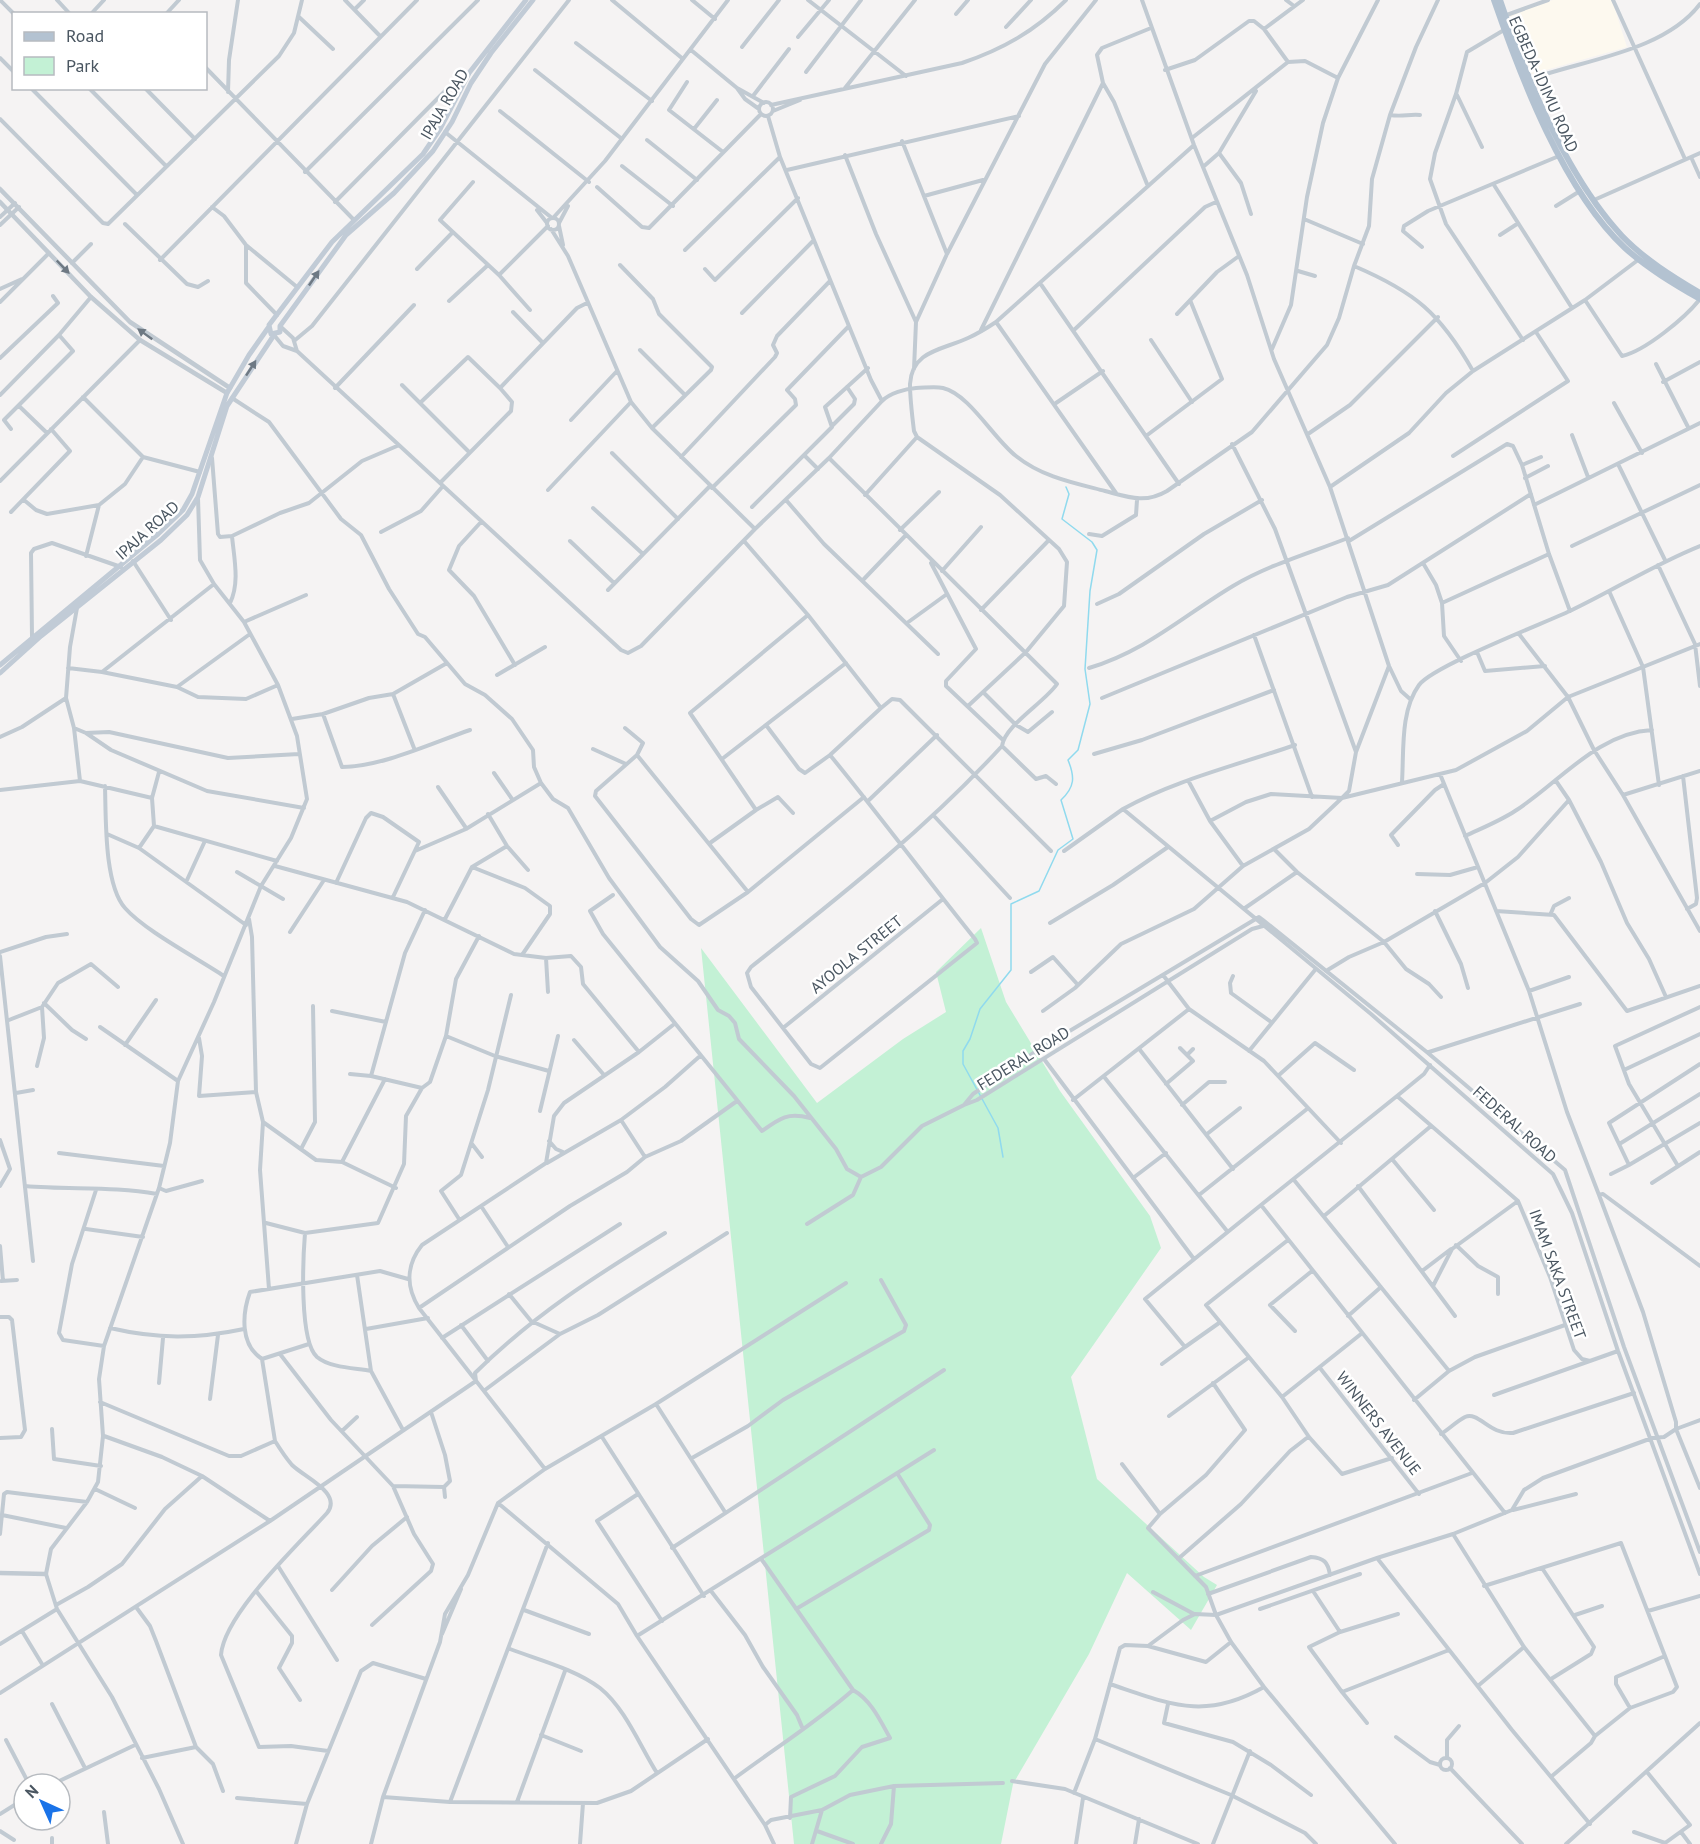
<svg xmlns="http://www.w3.org/2000/svg" width="1700" height="1844" viewBox="0 0 1700 1844" font-family="'PT Sans',sans-serif">
  <style>
    .commercial { fill: #fdf9ef }
    .green { fill: #c3f1d5 }
    .lines { fill: none; stroke-linecap: round; stroke-linejoin: round }
    .stream { stroke: #90daee; stroke-width: 1.5 }
    .minor { stroke: #c1cad2; stroke-width: 4 }
    .tertiary { stroke: #c1cad2; stroke-width: 4.5 }
    .secondary { stroke: #c1cbd6; stroke-width: 5 }
    .primary { stroke: #b3c2d1; stroke-width: 6 }
    .oneway { fill: #6e7983 }
    .oneway2 { fill: #6e7984 }
    .labels { text-anchor: middle; dominant-baseline: central; stroke-width: 5; stroke-linejoin: round; paint-order: stroke }
    .street-label { font-size: 16px; fill: #4a5661; stroke: #fff }
  </style>
  <rect width="100%" height="100%" fill="#f5f3f3"/>
  <!-- commercial -->
  <path class="commercial" d="M1553 0H1612L1627 47 1532 74 1510 15Z"/>
  <!-- green -->
  <path class="green" d="M981 928 1006 1002 1060 1091 1150 1216 1161 1248 1071 1377 1097 1479 1204 1577 1217 1585 1191 1630 1127 1573 1089 1654 1013 1784 1001 1844H794L701 948 817 1103 903 1039 946 1012 936 972Z"/>
  <g class="lines">
    <!-- stream -->
    <path class="stream" d="M1003 1157 998 1128 963 1064V1051L970 1039 980 1009 1011 970V904L1039 891 1058 850 1073 839 1061 800C1075 787 1075 777 1068 760L1078 750 1090 704 1085 669 1090 591 1097 550 1092 542 1062 519 1069 494 1066 487"/>
    <!-- minor -->
    <path class="minor" d="M0 0 14 14
      M57 0 70 14
      M345 0 380 36
      M612 0 683 59
      M692 0 715 19
      M808 0 906 76
      M1142 0 1194 145 1247 275 1274 359 1330 487 1389 666 1401 691 1410 699
      M1286 0 1294 6
      M1613 0 1685 159
      M355 9 364 0
      M91 14 104 0
      M166 14 179 0
      M956 14 968 0
      M1504 16 1548 0
      M299 17 333 49
      M1006 27 1031 0
      M1264 29 1303 0
      M1504 30 1467 52 1456 94 1435 153 1430 179 1446 224 1523 340
      M798 37 829 0
      M576 43 652 101
      M742 47 779 0
      M691 50 737 88 745 99 759 109
      M0 58 14 72
      M206 68 353 219
      M535 70 622 139
      M1165 70 1195 60 1249 21H1254L1264 29 1288 62
      M806 72 861 0
      M1528 80C1582 60 1664 52 1700 4
      M687 82 669 110 723 152
      M31 88 137 195
      M89 88 166 166
      M145 88 195 139
      M737 88 764 103
      M845 88 915 0
      M228 92 229 60 238 0
      M1457 95 1482 147
      M753 96 789 49
      M759 109a7 7 0 1 1 14 0a7 7 0 1 1-14 0Z
      M771 105 962 63C1003 49 1035 31 1066 0
      M500 111 589 182
      M773 111 800 100
      M1390 115C1402 117 1409 114 1420 115
      M768 116 780 157 871 380 882 401
      M0 119 103 223 108 224 279 56 294 33 302 0
      M694 129 717 100
      M445 132 552 218
      M1192 138 1288 62 1305 61 1338 78
      M647 140 697 180
      M902 141 947 254
      M1219 153 1241 183 1251 214
      M845 155 876 234 916 322
      M1691 157 1700 177
      M622 166 673 206
      M1203 167 1219 153 1256 91
      M787 170 1019 116
      M305 172 478 0
      M473 182 440 220 499 275 548 226
      M1147 184 1114 102 1103 83 1097 55 1102 48 1151 28
      M1494 185 1572 308
      M597 187 642 227 649 228 761 114
      M924 196 983 180
      M1594 200 1700 153
      M335 202 448 88 454 85 461 86
      M1556 206 1580 191
      M212 207 224 216 246 245 297 287
      M537 210 547 223
      M0 217 15 203
      M553 218 605 161 728 0
      M547 224a6 6 0 1 1 12 0a6 6 0 1 1-12 0Z
      M1304 219 1363 244
      M559 223 568 206
      M125 224 187 284 198 287 208 281
      M0 225 19 207
      M559 226 563 245
      M551 229 568 256 631 402 652 428 755 529
      M1500 235 1517 224
      M246 245V283L277 315
      M1422 247 1403 231 1404 226 1428 211 1559 156
      M685 250 780 157
      M160 260 417 0
      M72 263 91 244
      M620 265 653 299 659 314 712 367 711 370 652 428
      M1354 266C1415 292 1440 313 1473 371
      M417 269 452 233
      M705 269 715 280 798 198
      M1298 271 1315 276
      M499 275 530 310
      M1040 283 1179 484
      M0 289 22 279
      M1585 300 1622 356C1645 351 1685 318 1700 299
      M449 301 488 265
      M0 302 49 253
      M513 312 543 343
      M742 313 813 241
      M1177 314 1217 272 1239 256
      M996 322 1116 493
      M281 327 293 338 297 351
      M981 330 1103 83
      M1074 330 1205 207 1216 202
      M274 335 283 346 297 351 621 650 628 653 641 646 755 529 829 458 882 401C890 393 905 389 916 388 924 388 935 386 943 388 969 394 994 439 1016 456 1042 477 1074 483 1105 491 1128 497 1145 504 1167 491L1252 432 1327 345 1339 318 1354 266 1369 226 1372 179 1390 115 1416 47 1438 0
      M1151 340 1192 402
      M294 341 312 326 569 0
      M1272 349 1291 305 1307 197 1323 123 1338 78 1378 0
      M640 350 684 394
      M0 358 58 303 53 296
      M1656 364 1688 427
      M914 369 916 322 947 254 1045 64 1096 0
      M1663 382 1700 362
      M402 385 469 452
      M335 388 414 305
      M0 395 59 335 91 297
      M83 397 143 457 200 472
      M232 398 269 422 341 519 361 535 389 589 418 634 425 637 465 684 485 695 512 719 533 750 534 767 541 783 553 799 568 808 609 878 660 947 698 981 718 1010 729 1016 735 1023 739 1039 794 1096 836 1149 847 1169 861 1177 853 1195 807 1224
      M420 403 468 357 500 388
      M1056 403 1103 371
      M1614 403 1642 453
      M19 406 47 433
      M571 420 617 371
      M833 425 854 404 855 399 847 387
      M11 429 4 420 73 351 59 335
      M1308 434 1350 405 1438 317
      M1572 435 1588 477
      M1146 436 1222 379 1190 300
      M1232 444 1275 529 1356 752
      M612 453 678 519
      M804 455 818 469
      M1453 456 1568 381 1536 332
      M681 457 775 357 777 353 773 345 777 336 830 281
      M212 458 218 534 220 537 232 536
      M829 458 1057 684C1045 702 1005 725 1002 746 926 829 839 897 751 967L747 973 751 987 811 1064 820 1068 977 943 975 939C926 878 880 816 830 755
      M1618 464 1665 560
      M1522 465 1541 457
      M1525 478 1548 466
      M0 481 140 340
      M440 483 511 411 512 402 500 388 577 308 587 303
      M1330 487 1409 433 1446 393 1473 371 1585 300 1638 260
      M712 488 796 405 795 399 787 390 848 327
      M548 490 631 402
      M865 495 917 437
      M24 500 36 510 47 514 99 505 125 484 143 457
      M786 500 824 544 938 654
      M1534 505 1700 423
      M752 507 832 427 825 407 868 368
      M593 508 643 554
      M11 512 70 451 51 429
      M481 522 459 546 449 570 474 596 515 665
      M900 530 939 492
      M381 532 421 511 443 486
      M1089 534 1102 536 1136 515 1137 500
      M570 541 614 583
      M744 541 808 615 881 708 892 699 900 700 1051 851
      M1349 541 1507 444 1513 446 1522 465 1549 554 1570 611
      M1572 546 1700 485
      M86 556 99 505
      M133 561 171 620
      M931 563 976 649 946 681V686L1003 740
      M1423 563 1436 585 1442 603 1549 554
      M1658 565 1695 644 1700 686
      M942 571 981 527
      M863 580 906 535
      M608 590 710 486
      M1609 591 1643 667 1659 785
      M230 603C240 583 234 558 232 536L280 513 309 503 362 461 397 446
      M1442 603 1444 636 1461 661
      M1097 604 1119 594 1204 534 1262 500
      M77 608 70 647 66 698 74 728 80 781
      M981 610 1049 540
      M244 622 306 595
      M907 623 947 594
      M1519 634 1568 697 1594 750 1623 795 1700 931
      M1254 635 1312 797
      M32 637 31 553 34 549 52 543 121 567
      M1477 652 1485 671 1545 666
      M68 668 102 672 214 584
      M1089 668C1146 651 1183 616 1233 586 1268 565 1310 553 1348 538
      M102 672 177 687 198 697 246 699 278 685
      M497 675 545 647
      M177 687 250 634
      M983 692 1016 725 1028 732 1052 712
      M393 694 414 748
      M1102 698 1347 597 1388 585 1531 494
      M968 706 1026 652 1064 606 1067 562 1059 549 1000 495 917 437 914 431C912 415 910 399 910 384 912 350 943 350 968 338 977 334 987 328 996 322L1194 145
      M323 714 342 767C381 767 432 743 470 730
      M292 719 323 714 369 698 393 694 447 663
      M766 725 799 769 805 773 830 755 881 708
      M74 728 86 733 109 732 228 758 299 754
      M625 728 643 743 637 755
      M86 733 111 750 207 791 304 808
      M0 737 22 727 66 698
      M1295 745C1238 765 1175 780 1123 809L1371 1014 1553 1174 1572 1213 1618 1351 1700 1574
      M1002 746 1036 779 1046 776 1056 784
      M593 749 626 764
      M1094 754 1142 740 1274 690
      M722 759 846 663
      M494 773 512 799
      M1440 774 1529 991 1567 1112 1599 1195
      M1683 776 1697 898 1696 904 1687 909
      M1556 781 1569 800 1601 862 1627 923 1649 959 1666 997
      M1189 782 1210 821 1243 866
      M1402 782C1404 752 1400 711 1419 685 1433 666 1542 624 1570 611 1614 590 1655 564 1700 546
      M105 786C106 818 104 884 125 908 144 930 197 958 224 976
      M438 787 466 828
      M0 790 80 781 152 798
      M1623 795 1700 771
      M868 801 937 735
      M756 810 778 797 793 813
      M488 814 507 846 528 870
      M935 817 1010 898
      M1210 821 1246 802 1271 794 1342 798 1456 770 1527 731 1568 697 1700 644
      M154 826 152 798 159 772
      M107 834 139 848 246 925
      M1465 836C1482 828 1500 821 1515 811 1559 783 1597 733 1652 730
      M710 843 756 810 690 713 808 615
      M1398 845 1391 835 1435 790 1444 784
      M139 848 154 826 277 861
      M1275 850 1297 872 1384 942 1406 969 1429 984 1441 997
      M415 851 466 829 541 783
      M1064 851 1123 809
      M275 866 407 902 514 954 546 958 571 956 581 967 583 984 639 1052 564 1103 554 1116 546 1163 422 1245C406 1265 406 1287 419 1308L545 1469 656 1404 846 1283
      M472 867 525 888 550 906V914L522 955
      M237 872 283 899
      M1417 874 1450 875 1478 867
      M187 880 204 843
      M336 883 366 818 371 813 383 817 419 842 393 897
      M748 892 637 755 596 791 595 796 691 919 699 925 748 892 864 797
      M613 895 590 911 603 934 762 1131C780 1118 788 1112 810 1118
      M1245 908 1297 872
      M1435 911 1461 964 1468 988
      M1496 911 1554 915 1627 1011 1700 986
      M1551 913 1554 906 1569 898
      M249 919 252 937 256 1092 263 1122 260 1170 269 1289
      M445 919 472 867 507 846
      M1050 923 1113 885 1168 847
      M1263 926 1252 929 977 1100 964 1105 973 1094 1038 1050 1254 920 1259 917 1263 920 1428 1053 1565 1170 1624 1347 1700 1552
      M290 932 324 880
      M0 952 46 937 67 934
      M0 956 33 1261
      M546 958 548 992
      M1326 971 1349 957 1384 942 1485 883 1518 857 1569 800
      M1031 972 1053 957 1078 985
      M1163 975 1189 1009
      M1233 976 1230 983 1231 993 1271 1022
      M1529 991 1569 977
      M44 1003 72 1030 86 1039
      M332 1011 386 1022
      M1043 1011 1075 988 1121 944 1194 909 1243 866 1309 829 1342 798 1349 791 1356 752 1389 666
      M9 1020 42 1007 58 983 91 964 118 987
      M100 1027 178 1081
      M783 1028 943 899
      M446 1036 495 1056 549 1071
      M199 1038 202 1056 199 1096 256 1092
      M574 1040 604 1075
      M125 1045 156 1000
      M1140 1050 1233 1169
      M1249 1051 1315 970
      M639 1052 673 1025
      M1429 1052 1580 1004
      M1187 1055 1193 1049
      M1044 1059 1194 1259
      M1700 1064 1609 1123 1629 1165 1700 1123
      M1430 1065 1424 1074 1397 1096 1261 1205 1505 1513
      M37 1066 44 1038 42 1007
      M1624 1070 1700 1034
      M350 1074 371 1076 422 1088
      M1279 1075 1315 1043 1354 1070
      M371 1076 405 953 425 910
      M1105 1078 1227 1231
      M1166 1084 1193 1061 1180 1048
      M16 1093 33 1090
      M1397 1096 1518 1201 1550 1277 1574 1350 1582 1359 1590 1361
      M1073 1100 1189 1009 1264 1061 1341 1143
      M1182 1105 1209 1082H1225
      M540 1111 558 1036
      M621 1120 645 1157
      M263 1122 316 1160 342 1162 396 1188
      M1207 1134 1240 1108
      M0 1140 10 1169 0 1186
      M549 1141 556 1149 563 1152
      M1621 1143 1700 1094
      M472 1144 482 1157
      M301 1149 315 1122 313 1006
      M59 1153 164 1166
      M1392 1159 1434 1210
      M342 1162 385 1079
      M547 1163 621 1120 665 1087 700 1056
      M1678 1166 1629 1084 1615 1046 1700 1007
      M1611 1174 1629 1165
      M861 1177 881 1167 922 1126 964 1105
      M1133 1178 1166 1153
      M1294 1180 1449 1371 1475 1357 1565 1325
      M1652 1183 1700 1152
      M25 1186C69 1190 113 1186 157 1194
      M1358 1186 1455 1316
      M159 1188 166 1191 202 1181
      M96 1190 72 1264 59 1333 63 1340 104 1346
      M1199 1195 1307 1109
      M481 1206 508 1247
      M1324 1216 1431 1126
      M459 1219 441 1191 461 1175 488 1090 511 995
      M266 1223 305 1233 378 1223 404 1164 406 1116 422 1088 430 1082 446 1036 456 979 479 936
      M86 1229 143 1237
      M305 1233C303 1258 299 1341 317 1357 330 1368 356 1368 371 1371
      M1288 1240 1206 1305 1282 1397 1309 1437 1342 1474 1392 1458
      M1456 1245 1478 1266 1498 1277V1294
      M0 1246 3 1281
      M1700 1266 1603 1194 1599 1195 1643 1312 1676 1422V1429L1700 1488
      M1422 1271 1451 1249
      M357 1275 371 1371 403 1430
      M1 1281 17 1280
      M1433 1286 1452 1249 1518 1201
      M509 1294 531 1321 560 1334
      M419 1308 570 1206 627 1172 645 1157 681 1141 737 1101
      M1348 1316 1381 1287
      M0 1317H9L12 1320 25 1430 21 1437 0 1438
      M1219 1323 1185 1347 1145 1299 1261 1205
      M461 1325 488 1361
      M110 1328C157 1339 197 1339 244 1329
      M366 1329 428 1318
      M1295 1331 1270 1305 1312 1271
      M442 1338 620 1224
      M280 1354 331 1420 393 1486 414 1534 433 1564 431 1571 372 1625
      M262 1359 309 1344
      M1162 1364 1185 1347
      M1320 1368 1419 1494
      M159 1383 163 1338
      M485 1390 560 1334 598 1315 727 1233
      M1494 1395 1618 1351
      M1282 1397 1361 1334
      M210 1399 218 1335
      M1414 1400 1449 1371
      M100 1402 229 1456H241L275 1441C280 1449 286 1458 292 1465 304 1477 343 1493 327 1513 299 1544 224 1614 221 1655L259 1747 291 1746 328 1751
      M656 1404 725 1512
      M431 1412 445 1455 450 1481 444 1487 445 1497
      M1169 1416 1248 1358
      M52 1429 54 1459 101 1466
      M342 1431 357 1417
      M1441 1434C1449 1429 1457 1421 1465 1417 1479 1411 1489 1435 1513 1433L1634 1393
      M104 1436 162 1457 202 1476 270 1521
      M602 1437 704 1596
      M275 1441 262 1359C240 1345 242 1314 250 1292L380 1271 408 1279
      M692 1458 748 1426 783 1400 904 1331 906 1325 881 1280
      M1122 1464 1160 1514 1206 1475 1245 1430 1213 1383
      M393 1486 444 1487
      M95 1489 135 1508
      M638 1494 597 1521 662 1621
      M498 1503 545 1469
      M1513 1510 1576 1494
      M1160 1514 1148 1528 1206 1587 1216 1615 1195 1614 1183 1620 1148 1646 1125 1645 1120 1648 1095 1739 1231 1795 1305 1833 1316 1844
      M2 1515 66 1528
      M0 1534 4 1494 7 1492 87 1502
      M1453 1534 1512 1510 1524 1490 1543 1478 1652 1438 1664 1437 1676 1429 1700 1420
      M672 1548 944 1370
      M1377 1558 1216 1615 1231 1642 1264 1687 1395 1844
      M1178 1559 1241 1504 1290 1451 1308 1437
      M762 1560 853 1690C871 1700 880 1720 890 1738L862 1747 835 1776 791 1797 790 1818
      M278 1566 337 1660
      M1542 1568 1594 1647 1591 1654 1551 1679
      M1195 1576 1472 1473
      M1484 1586 1621 1543 1677 1687 1673 1692 1630 1708 1595 1736
      M332 1590 372 1546 407 1517
      M256 1591 292 1636V1643L279 1668 300 1700
      M711 1591 745 1635 763 1667 797 1715 802 1727
      M1313 1591 1340 1632
      M1153 1592 1194 1614
      M1208 1594 1311 1557C1324 1558 1328 1562 1330 1575
      M56 1605 88 1587 122 1564 165 1509 202 1476
      M136 1607 150 1626 156 1641 196 1747 213 1764 223 1791
      M796 1609 929 1530 930 1525 897 1473
      M1260 1609 1360 1574
      M524 1610 589 1634
      M1648 1611 1700 1596
      M1398 1614 1340 1632 1309 1647 1342 1692 1449 1650
      M1575 1615 1602 1606
      M22 1631 42 1664
      M442 1634 461 1589
      M637 1636 934 1450
      M0 1644 57 1609
      M1148 1646 1206 1662 1231 1642
      M510 1649C539 1660 575 1669 600 1688 625 1708 640 1746 657 1773
      M1110 1684C1170 1704 1204 1721 1264 1687
      M1479 1685 1524 1647
      M1342 1692 1367 1723
      M0 1693 270 1521 476 1381 475 1373C535 1314 594 1277 665 1233
      M52 1704 85 1768
      M1168 1704 1164 1723 1233 1742 1271 1765 1311 1795
      M1630 1708 1616 1684V1677L1665 1656
      M541 1735 581 1751
      M1396 1737 1430 1762 1440 1765
      M6 1740 29 1784
      M1447 1757V1740L1459 1726
      M1440 1764a6 6 0 1 1 12 0a6 6 0 1 1-12 0Z
      M142 1758 196 1747
      M1450 1768 1522 1844
      M1552 1776 1591 1743 1595 1736 1524 1647 1453 1534 1377 1558 1512 1730 1590 1824
      M735 1778C774 1749 817 1722 853 1690
      M1012 1781 1065 1789 1198 1844
      M53 1784 135 1745
      M1074 1793 1095 1739
      M383 1797 450 1802 597 1803 631 1791 708 1739
      M237 1798 307 1804
      M450 1802 548 1543
      M517 1802 565 1671
      M104 1812 108 1844
      M0 1814 24 1799
      M0 1831 14 1840
      M817 1831 853 1844
      M1634 1832 1665 1843 1690 1825 1647 1772
      M1681 1832 1690 1844
      M52 1838V1844
      M183 1844 159 1789 112 1697 57 1609 46 1574 51 1549 87 1502 98 1482 103 1436 99 1379 104 1346 159 1188 170 1143 178 1081 214 1002 261 886 291 838 307 799 297 736 278 685 244 622 214 584 200 560 198 498
      M296 1844 307 1804 361 1671 373 1663 426 1679
      M371 1844 383 1797 440 1642 445 1614 468 1575 498 1503 618 1604 637 1636 765 1825
      M580 1844 583 1803
      M774 1844 765 1825 771 1820 822 1810 850 1795 894 1786 1003 1783
      M812 1844 822 1810
      M881 1844 891 1824 894 1786
      M1076 1844 1083 1798
      M1135 1844 1139 1819
      M1213 1844 1250 1751
      M1566 1844 1700 1723"/>
    <!-- tertiary -->
    <path class="tertiary" d="M0 189 130 322 230 388
      M0 202 91 297 140 340 227 393
      M0 1573 46 1574"/>
    <!-- secondary -->
    <path class="secondary" d="M526 0 469 73 440 129 423 154 332 242 269 325 271 334 280 332V326L346 235 394 193 433 151 452 122 471 83 491 53 533 0
      M0 665 158 534 183 510 192 494 227 393 249 355 268 328
      M0 673 41 636 161 540 187 515 198 497 227 406 274 335"/>
    <!-- primary -->
    <path class="primary" d="M1494 0C1521 78 1564 191 1625 248 1647 268 1674 284 1700 299
      M1500 0C1526 77 1567 177 1622 236 1644 259 1673 277 1700 293"/>
  </g>
  <!-- one-way arrows -->
  <defs><path id="oneway-solid" d="M-6-.8H1V-3.2L6.5 0L1 3.2V.8H-6Z" transform="scale(1.5)"/></defs>
  <g class="oneway">
    <use href="#oneway-solid" transform="translate(63 267) rotate(46)"/>
    <use href="#oneway-solid" transform="translate(145 334) rotate(-144)"/>
  </g>
  <g class="oneway2">
    <use href="#oneway-solid" transform="translate(314 278) rotate(-56)"/>
    <use href="#oneway-solid" transform="translate(251 368) rotate(-57)"/>
  </g>
  <g class="labels">
    <!-- street labels -->
    <g class="street-label">
      <text transform="translate(1544 84) rotate(66)">EGBEDA-IDIMU ROAD</text>
      <text transform="translate(444 104) rotate(-60)">IPAJA ROAD</text>
      <text transform="translate(147 530) rotate(-42)">IPAJA ROAD</text>
      <text transform="translate(856 954) rotate(-39)">AYOOLA STREET</text>
      <text transform="translate(1023 1058) rotate(-32)">FEDERAL ROAD</text>
      <text transform="translate(1515 1124) rotate(42)">FEDERAL ROAD</text>
      <text transform="translate(1558 1274) rotate(70)">IMAM SAKA STREET</text>
      <text transform="translate(1379 1423) rotate(52)">WINNERS AVENUE</text>
    </g>
  </g>
  <!-- legend -->
  <rect x="12" y="12" width="195" height="78" fill="#ffffff" stroke="#b7bbc0" stroke-width="1.5"/>
  <rect x="24" y="32" width="30" height="9" fill="#b3c2d1" stroke="#b7bbc0" stroke-width="1.5"/>
  <text x="66" y="42" font-size="18" fill="#4a5661">Road</text>
  <rect x="24" y="57" width="30" height="18" fill="#c3f1d5" stroke="#b7bbc0" stroke-width="1.5"/>
  <text x="66" y="72" font-size="18" fill="#4a5661">Park</text>
  <!-- north arrow -->
  <g transform="translate(42 1802) rotate(315)"><circle r="28" fill="#ffffff" stroke="#b7bbc0" stroke-width="1.5"/>
  <path d="M0-4.5L10 22L0 15L-10 22Z" fill="#1a73e8"/>
  <text y="-9" font-size="16" font-weight="bold" text-anchor="middle" fill="#4a5661">N</text>
  </g>
</svg>
